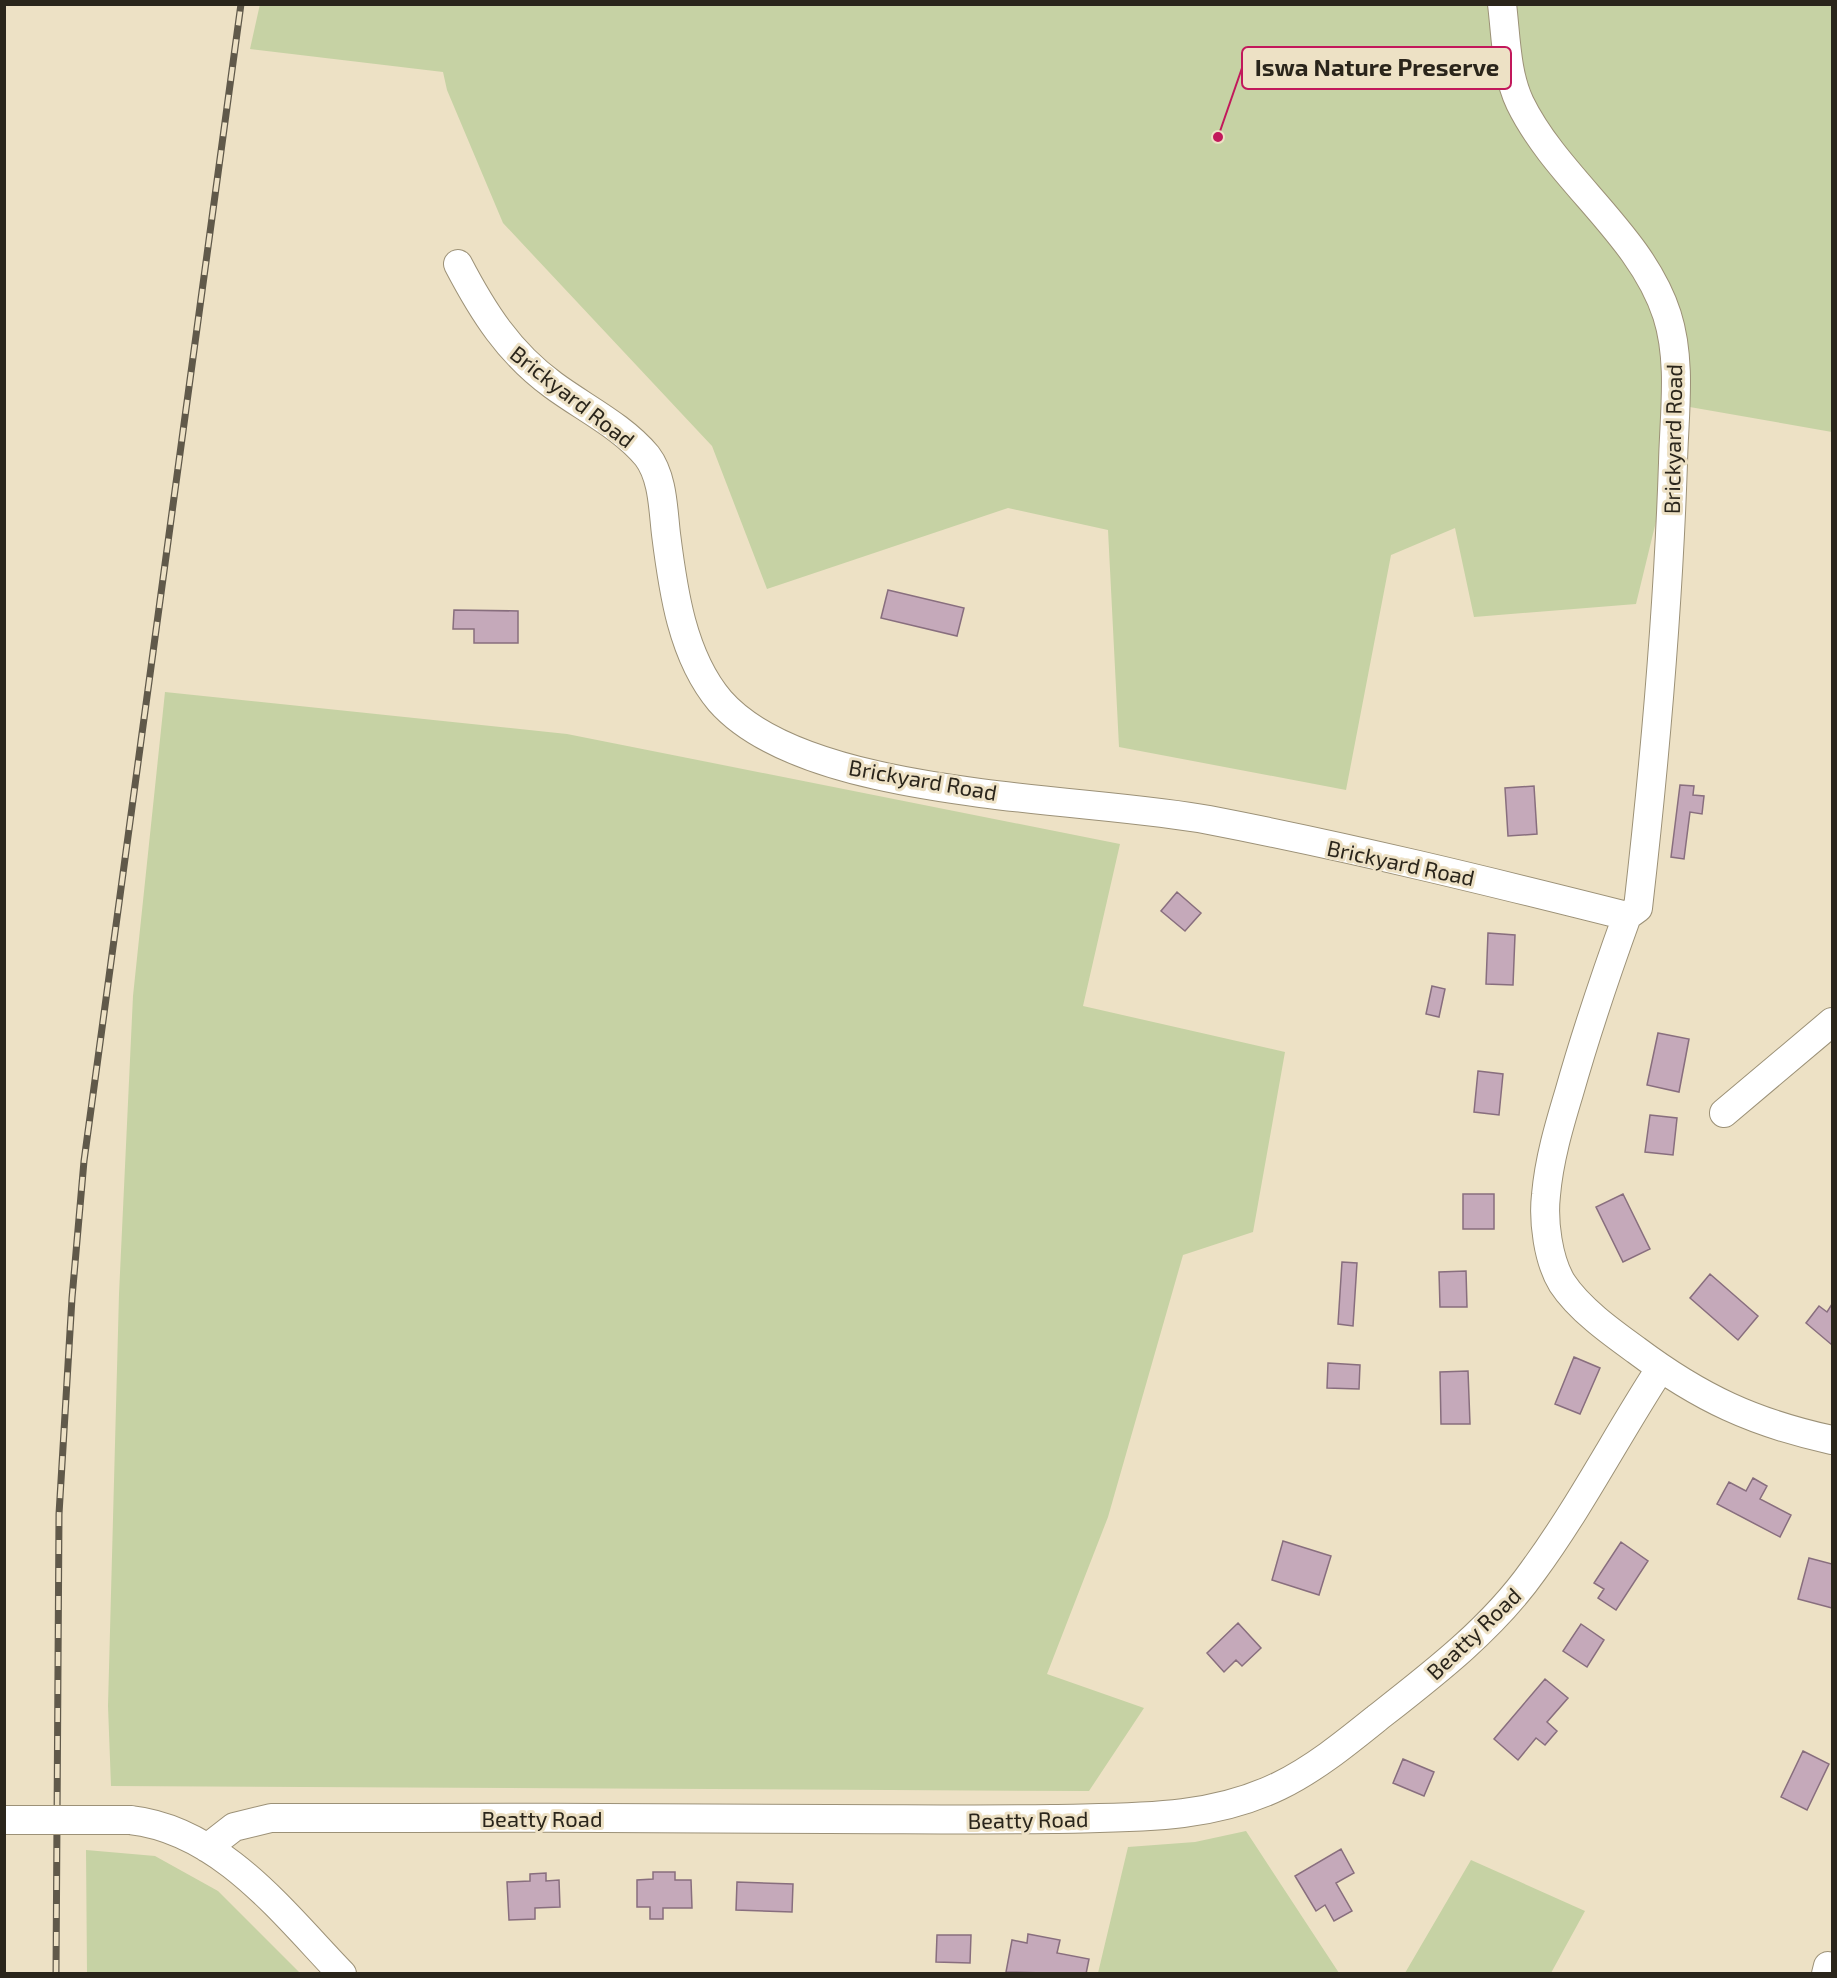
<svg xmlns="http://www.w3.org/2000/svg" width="1837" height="1978" viewBox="0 0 1837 1978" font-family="'Exo 2',sans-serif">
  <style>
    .green { fill: #c6d2a4 }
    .building { fill: #c5a9ba; stroke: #886e7e; stroke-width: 1.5 }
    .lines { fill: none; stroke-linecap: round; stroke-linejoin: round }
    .minor-casing { stroke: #9c9177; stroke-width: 30 }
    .minor { stroke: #fff; stroke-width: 28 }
    .rail-casing { stroke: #60594a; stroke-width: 7 }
    .rail { stroke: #ede1c5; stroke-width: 4.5; stroke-dasharray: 14; stroke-linecap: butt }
    .minor-bridge-casing { stroke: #9c9177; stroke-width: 30; stroke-linecap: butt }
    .minor-bridge { stroke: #fff; stroke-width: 28 }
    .labels { text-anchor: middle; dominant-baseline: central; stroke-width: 6; stroke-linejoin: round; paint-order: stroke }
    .street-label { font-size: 22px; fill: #2a251b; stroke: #ede1c5 }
    .leader { fill: none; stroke: #c2185b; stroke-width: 2 }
    .callout-dot { fill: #c2185b; stroke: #ede1c5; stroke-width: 2 }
    .callout { fill: #ede1c5; stroke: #c2185b; stroke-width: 2 }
    .callout-label { font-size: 24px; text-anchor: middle; font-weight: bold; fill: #2a251b }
  </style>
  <rect width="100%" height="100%" fill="#ede1c5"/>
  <!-- green -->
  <path class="green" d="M260 4 1832 5V432L1684 406 1636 604 1474 617 1455 528 1391 555 1346 790 1119 747 1108 530 1008 508 767 589 712 446 503 223 447 90 443 72 250 49Z
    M165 692 567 734 1120 844 1083 1006 1285 1052 1253 1232 1183 1255 1108 1517 1047 1674 1144 1708 1089 1791 111 1786 108 1706 119 1294 133 996Z
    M1246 1831 1339 1973H1098L1128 1847 1195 1842Z
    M86 1850 155 1856 218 1891 300 1973H87Z
    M1471 1860 1585 1911 1551 1973H1405Z"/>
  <!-- building -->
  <path class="building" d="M888 590 964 608 957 636 881 618Z
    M454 610 518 611V643H474V629H453Z
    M1680 785 1694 786 1693 795 1704 796 1702 814 1690 812 1684 859 1671 857Z
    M1534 786 1537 834 1508 836 1505 788Z
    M1177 892 1201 913 1185 931 1161 911Z
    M1488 933 1515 935 1513 985 1486 984Z
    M1432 986 1445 989 1439 1017 1426 1014Z
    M1658 1033 1689 1039 1679 1092 1647 1085Z
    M1478 1071 1503 1074 1499 1115 1474 1112Z
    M1650 1115 1677 1118 1673 1155 1645 1152Z
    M1463 1194H1494V1229H1463Z
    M1623 1194 1650 1249 1623 1262 1596 1207Z
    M1342 1262 1357 1263 1353 1326 1338 1324Z
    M1466 1271 1467 1307H1440L1439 1272Z
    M1710 1274 1758 1316 1738 1340 1690 1298Z
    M1832 1304V1345L1806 1323 1819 1306 1827 1312Z
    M1574 1357 1600 1368 1580 1414 1555 1404Z
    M1328 1363 1360 1365 1359 1389 1327 1388Z
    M1468 1371 1470 1424H1441L1440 1372Z
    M1753 1478 1767 1486 1760 1499 1791 1515 1780 1537 1717 1504 1729 1482 1746 1491Z
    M1283 1541 1331 1556 1319 1595 1272 1580Z
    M1621 1542 1648 1561 1616 1610 1598 1598 1604 1589 1594 1583Z
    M1809 1558 1832 1564V1608L1798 1599Z
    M1238 1623 1261 1648 1242 1666 1236 1660 1224 1672 1207 1653Z
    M1581 1624 1604 1640 1587 1667 1563 1651Z
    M1545 1679 1568 1698 1547 1722 1557 1731 1545 1745 1536 1738 1518 1760 1494 1739Z
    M1803 1751 1829 1764 1807 1810 1781 1797Z
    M1403 1759 1434 1772 1424 1796 1393 1783Z
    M1341 1849 1354 1873 1336 1883 1352 1911 1334 1921 1325 1905 1316 1911 1295 1876Z
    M653 1872H675V1880H691L692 1908H663V1919H650V1907H637V1880L653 1879Z
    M546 1873V1881L559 1880 560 1907 535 1908V1919L509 1920 507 1882 530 1881V1874Z
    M737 1882 793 1884 792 1912 736 1910Z
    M1028 1934 1060 1940 1057 1953 1089 1959 1086 1974 1006 1972 1012 1940 1027 1943Z
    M937 1935H971L970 1963 936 1962Z"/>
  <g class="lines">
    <!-- minor casing -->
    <g class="minor-casing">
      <path id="minor" d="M1502 4C1506 36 1506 74 1520 103 1557 179 1641 234 1667 315 1682 362 1674 415 1673 463 1668 612 1655 760 1638 908L1627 916C1606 974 1586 1033 1569 1093 1559 1126 1549 1160 1546 1195 1543 1221 1548 1260 1562 1283 1579 1309 1611 1332 1636 1350 1700 1398 1754 1423 1832 1440
        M458 264C483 312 509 353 553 385 584 408 622 426 647 456 663 477 663 509 666 534 673 590 682 656 720 701 807 800 1082 796 1209 820 1349 847 1488 881 1627 916
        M1724 1113 1832 1022
        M130 1820C221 1830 283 1913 342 1974
        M207 1848 234 1827 271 1818C457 1818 643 1817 829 1819 903 1819 978 1820 1052 1819 1130 1817 1207 1821 1279 1786 1314 1769 1346 1743 1377 1718 1432 1675 1492 1629 1533 1571 1580 1507 1617 1435 1660 1369
        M1826 1974 1828 1966"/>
    </g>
    <!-- minor -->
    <use href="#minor" class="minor"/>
    <!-- rail casing -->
    <g class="rail-casing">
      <path id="rail" d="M56 1974 59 1514 72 1298 84 1161 241 4"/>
    </g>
    <!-- rail -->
    <use href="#rail" class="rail"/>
    <!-- minor-bridge casing -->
    <g class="minor-bridge-casing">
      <path id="minor-bridge" d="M4 1820H130"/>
    </g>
    <!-- minor-bridge -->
    <use href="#minor-bridge" class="minor-bridge"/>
  </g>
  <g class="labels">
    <!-- street labels -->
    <g class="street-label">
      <text transform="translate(573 396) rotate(38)">Brickyard Road</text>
      <text transform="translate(1672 439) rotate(-89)">Brickyard Road</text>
      <text transform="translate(923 779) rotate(10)">Brickyard Road</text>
      <text transform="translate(1401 862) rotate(12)">Brickyard Road</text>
      <text transform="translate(1473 1633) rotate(-44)">Beatty Road</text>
      <text x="542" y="1818">Beatty Road</text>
      <text transform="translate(1028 1819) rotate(-1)">Beatty Road</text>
    </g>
  </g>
  <!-- callouts -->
  <path class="leader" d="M1218 137L1242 68"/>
  <circle class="callout-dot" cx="1218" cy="137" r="6"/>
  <rect class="callout" x="1242" y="47" width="269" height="42" rx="6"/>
  <g class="callout-label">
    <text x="1377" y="76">Iswa Nature Preserve</text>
  </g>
  <!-- border -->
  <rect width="1837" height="1978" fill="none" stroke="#2a251b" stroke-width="12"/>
</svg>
